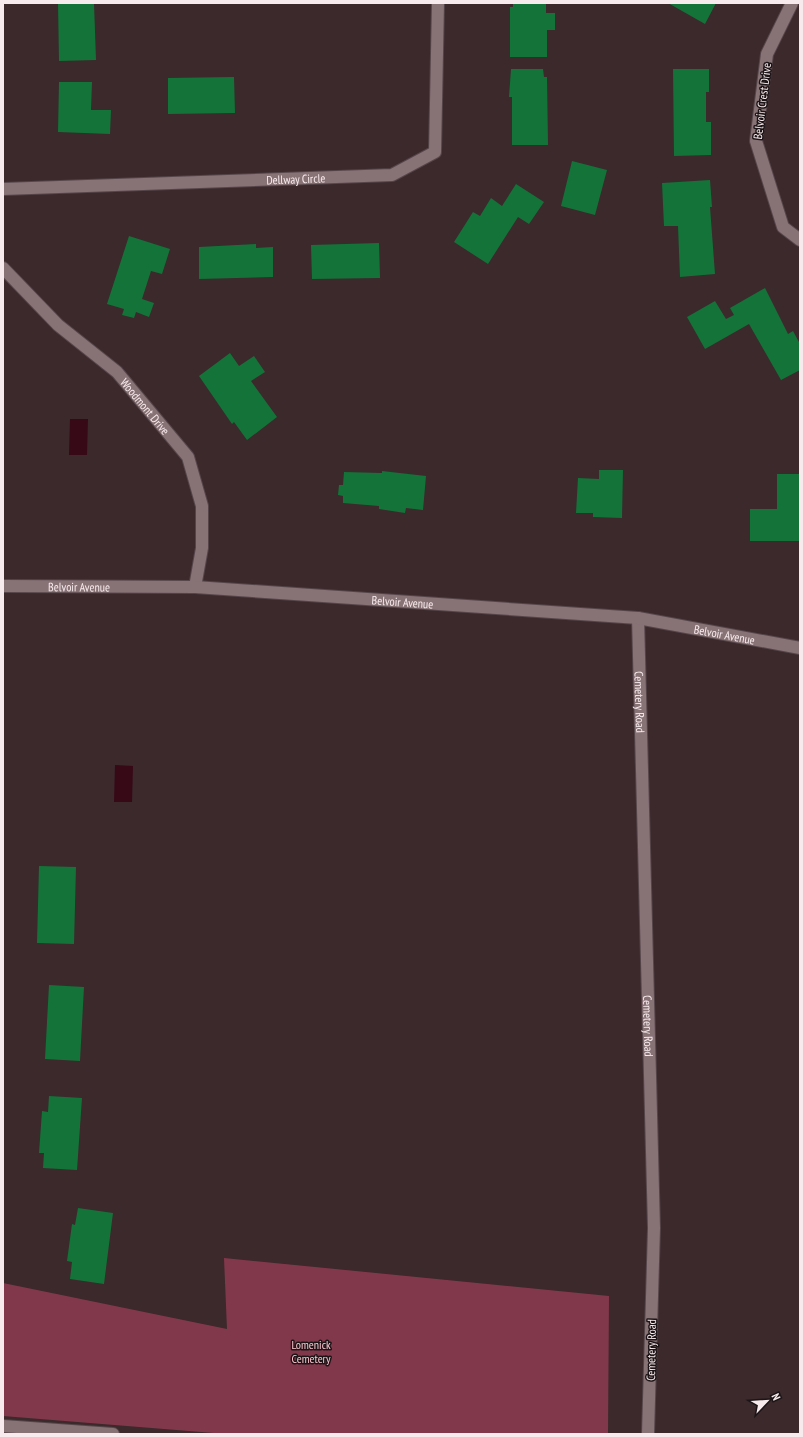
<svg xmlns="http://www.w3.org/2000/svg" width="803" height="1437" viewBox="0 0 803 1437" font-family="'PT Sans Narrow',sans-serif">
  <style>
    .green { fill: #82384b }
    .water { fill: #370917 }
    .building { fill: #147338 }
    .lines { fill: none; stroke-linecap: round; stroke-linejoin: round }
    .street-casing { stroke: #554549; stroke-width: 14 }
    .secondary-casing { stroke: #554549; stroke-width: 14 }
    .street { stroke: #877276; stroke-width: 12 }
    .secondary { stroke: #877276; stroke-width: 12 }
    .labels { text-anchor: middle; dominant-baseline: central; stroke-width: 3; stroke-linejoin: round; paint-order: stroke }
    .street-label { font-size: 12px; fill: #f8ebed; stroke: #1c1416 }
    .park-label { font-size: 12px; fill: #fec8d2; stroke: #1c1416 }
  </style>
  <rect width="100%" height="100%" fill="#3b292c"/>
  <!-- green -->
  <path class="green" d="M224 1258 609 1296 608 1434H226L3 1416V1283L227 1329Z"/>
  <!-- water -->
  <path class="water" d="M70 419H88L87 455H69Z
    M115 765 133 766 132 802H114Z"/>
  <!-- building -->
  <path class="building" d="M58 3H94L96 60 59 61Z
    M513 3H546V13H555V30H547V57H510V7H513Z
    M668 3H716L705 24Z
    M511 69H543L544 77H547L548 145H512V97H509Z
    M673 69H709V92H706V122H711V155L674 156Z
    M234 77 235 113 168 114V78Z
    M59 82H92L91 110H111L110 134 58 132Z
    M572 161 607 170 595 215 561 206Z
    M710 180 712 207H710L715 274 680 277 678 226H664L662 183Z
    M516 184 544 202 529 224 518 217 488 264 454 242 473 212 480 216 491 198 502 206Z
    M129 236 170 249 162 274 151 271 142 299 154 303 149 317 136 312 134 318 122 315 124 309 107 304Z
    M379 243 380 278 312 279 311 245Z
    M256 244V248L273 247V277L199 279V247Z
    M765 288 788 334 793 331 800 344V370L781 380 749 324 705 349 687 317 715 301 726 319 734 315 730 308Z
    M230 353 239 366 254 356 265 372 251 381 277 417 247 440 234 422 232 424 199 376Z
    M599 470H623L622 518 593 517V513H576L578 478 599 479Z
    M382 471 426 476 423 510 406 508 405 513 379 509V506L343 503V496L338 495 339 485H343L344 472 382 473Z
    M777 474H800V541H750V509H777Z
    M39 866 76 867 74 944 37 943Z
    M49 985 84 987 80 1061 45 1059Z
    M49 1096 82 1098 77 1170 43 1168 44 1153H39L42 1111 48 1112Z
    M78 1208 113 1213 104 1284 70 1279 72 1262 67 1261 72 1224 75 1225Z"/>
  <g class="lines">
    <!-- street casing -->
    <g class="street-casing">
      <g id="street">
        <path d="M792 3 767 54 756 141 783 227 800 240"/>
        <path id="s1" d="M3 189 392 175 435 152 438 3"/>
        <path id="s2" d="M3 268 58 325 117 372 188 457 202 506V548L195 587"/>
        <path id="s3" d="M638 618 654 1228 648 1434"/>
        <path d="M3 1426 113 1434"/>
      </g>
    </g>
    <!-- secondary casing -->
    <g class="secondary-casing">
      <g id="secondary">
        <path id="s4" d="M3 586 195 587 638 618 800 648"/>
      </g>
    </g>
    <!-- street -->
    <use href="#street" class="street"/>
    <!-- secondary -->
    <use href="#secondary" class="secondary"/>
  </g>
  <g class="labels">
    <!-- street labels -->
    <g class="street-label">
      <text transform="translate(762 101) rotate(-83)">Belvoir Crest Drive</text>
      <text stroke="none"><textPath href="#s1" startOffset="293">Dellway Circle</textPath></text>
      <text stroke="none"><textPath href="#s2" startOffset="199">Woodmont Drive</textPath></text>
      <text stroke="none"><textPath href="#s4" startOffset="76">Belvoir Avenue</textPath></text>
      <text stroke="none"><textPath href="#s4" startOffset="400">Belvoir Avenue</textPath></text>
      <text stroke="none"><textPath href="#s4" startOffset="724">Belvoir Avenue</textPath></text>
      <text stroke="none"><textPath href="#s3" startOffset="84">Cemetery Road</textPath></text>
      <text stroke="none"><textPath href="#s3" startOffset="408">Cemetery Road</textPath></text>
      <text transform="translate(651 1350) rotate(-89)">Cemetery Road</text>
    </g>
    <!-- park labels -->
    <g class="park-label">
      <text x="311" y="1344">Lomenick<tspan x="311" dy="14">Cemetery</tspan></text>
    </g>
  </g>
  <!-- border -->
  <rect width="803" height="1437" fill="none" stroke="#f8ebed" stroke-width="8"/>
  <!-- north arrow -->
  <g transform="translate(767 1401) rotate(65)" stroke="#1c1416" stroke-width="3" paint-order="stroke">
  <path d="M0-3L7 15L0 10L-7 15Z" fill="#f8ebed"/>
  <text y="-6" font-size="11" font-weight="bold" text-anchor="middle" fill="#f8ebed">N</text>
  </g>
</svg>
